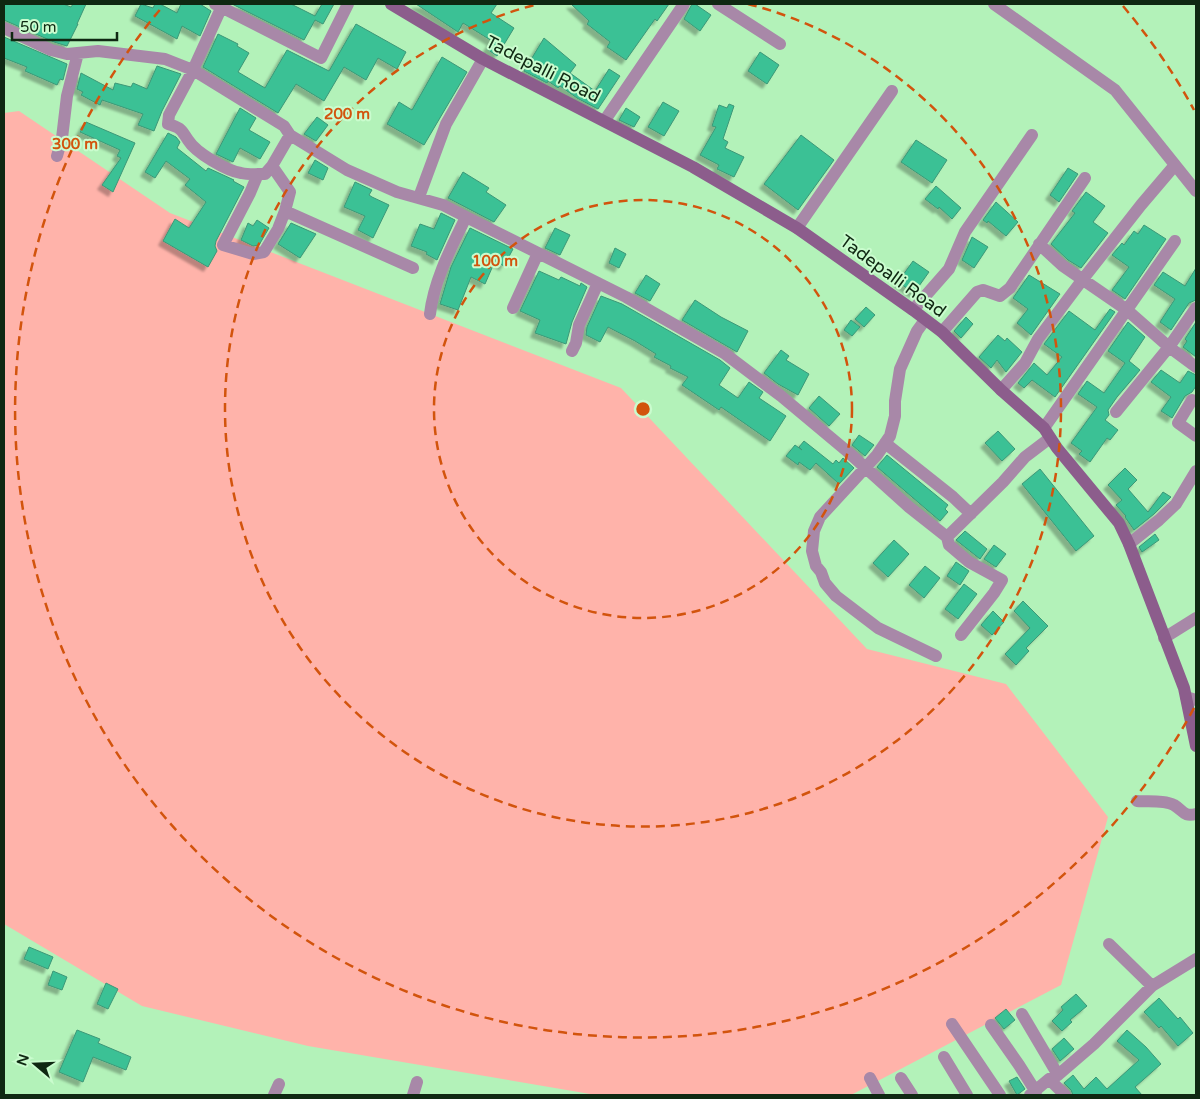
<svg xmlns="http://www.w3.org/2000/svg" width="1200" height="1099" viewBox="0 0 1200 1099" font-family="'Varela Round',sans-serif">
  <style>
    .grass { fill: #ffb3aa }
    .building { fill: #3ac195; stroke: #3c9777; filter: url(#shadow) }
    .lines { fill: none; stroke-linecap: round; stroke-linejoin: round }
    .street { stroke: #a888a8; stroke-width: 12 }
    .secondary { stroke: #8c5d8c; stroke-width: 12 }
    .ring { fill: none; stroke: #d2540d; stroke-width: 2.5; stroke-dasharray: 9 6 }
    .labels { text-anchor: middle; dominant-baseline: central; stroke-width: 4; stroke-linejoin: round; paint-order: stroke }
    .street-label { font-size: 18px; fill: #0f2812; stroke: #cafcce }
    .centre { fill: #d2540d; stroke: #cafcce; stroke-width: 2.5 }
    .ring-label { font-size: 15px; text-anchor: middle; font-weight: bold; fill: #d2540d; stroke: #cafcce; stroke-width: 4; stroke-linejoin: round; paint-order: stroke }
  </style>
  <defs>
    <filter id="shadow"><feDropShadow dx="-4.5" dy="4.5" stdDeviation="1" flood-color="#0004"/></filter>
  </defs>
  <rect width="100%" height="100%" fill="#b3f2b9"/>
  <!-- grass -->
  <path class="grass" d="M19 111 170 213 621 388 867 649 1006 684 1108 817 1061 985 851 1095H596L308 1046 142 1006 4 924V113Z"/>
  <!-- building -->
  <path class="building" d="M4 4H63L71 7 73 4H86L77 24H78L67 46 54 42 4 20Z
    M141 4 153 8 155 4H160L177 13 181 4H200L211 11 200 36 182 26 177 39 135 16Z
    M232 4H291L315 16 322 4H334L323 24 315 20 304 40Z
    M416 4H497L491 13 514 28 497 56 487 49 492 41 463 23 458 32Z
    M571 4H669L657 21 655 19 626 60 607 47 610 42 587 24 589 21Z
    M692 4H695L711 15 700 31 684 19Z
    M356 24 406 52 397 69 378 58 366 80 344 67 324 101 296 84 278 113 203 67 218 34 238 44 237 46 249 53 238 72 265 88 287 50 329 71Z
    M4 37 67 64 63 80 60 79 57 85 25 71 27 67 4 58Z
    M544 38 576 65 570 73 595 91 609 69 620 76 598 109 577 98 560 86 558 88 548 81 547 83 524 71Z
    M760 52 779 65 767 84 748 71Z
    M442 57 467 72 424 145 387 124 399 102 412 110Z
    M157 66 181 74 162 111 154 131 138 125 143 114 102 100 100 105 81 95 83 92 77 89 81 73 113 90 115 83 131 87 133 83 147 89Z
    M663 102 679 111 664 136 648 127Z
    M729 104 734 106 723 139 728 142 725 148 744 157 734 177 717 169 719 165 700 155 716 127 712 126 719 105 727 108Z
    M240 108 256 118 249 130 270 142 260 159 240 148 233 162 216 154Z
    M626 108 640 117 634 127 619 120Z
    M317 117 328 125 316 141 304 134Z
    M86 122 135 143 113 192 102 185 121 158 117 156 120 150 80 132Z
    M168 133 176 137 180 142 177 148 206 171 208 168 234 180 233 181 244 187 216 241 215 246 217 251 208 267 163 241 175 219 189 228 206 202 185 185 190 179 166 161 155 178 145 172Z
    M801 135 834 160 798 210 764 184Z
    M916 140 947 160 932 183 901 162Z
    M315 160 328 168 323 180 308 173Z
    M1068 168 1078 174 1059 202 1050 195Z
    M463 172 489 188 486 192 506 205 494 222 448 198Z
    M355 182 372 190 369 195 372 197 389 205 373 238 358 230 365 216 344 207Z
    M936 186 961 208 952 219 939 207 938 209 925 199Z
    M1086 192 1105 206 1093 222 1108 233 1081 268 1068 260 1051 244 1075 213 1072 211Z
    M996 202 1018 222 1006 236 988 221 987 223 983 220Z
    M441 213 455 220 437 260 426 254 427 252 411 246 420 224 434 229Z
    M257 220 269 228 259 245 253 246 241 240 248 223 253 226Z
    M291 223 316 234 300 258 278 244Z
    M1144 225 1166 239 1125 299 1112 290 1129 267 1112 255 1122 243 1124 245 1134 231 1138 234Z
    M470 228 513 249 504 266 495 261 485 284 471 277 458 310 440 304 451 267Z
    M555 228 570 235 560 255 545 248Z
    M972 237 988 247 974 268 962 260Z
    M615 248 626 254 619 268 609 263Z
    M913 261 929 272 914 293 898 282Z
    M1196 268V300L1189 303 1171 330 1160 322 1175 299 1154 285 1163 272 1185 286Z
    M539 271 559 280 561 277 580 286 581 283 587 287 572 322 566 344 535 333 540 320 520 311Z
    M646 275 660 284 650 301 635 293Z
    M1029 275 1060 294 1031 335 1017 323 1028 309 1013 298Z
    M601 296 622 304 720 360 730 368 719 385 738 398 749 382 763 392 759 398 786 416 770 441 721 407 719 410 682 385 688 377 670 368 671 366 654 357 656 354 635 341 608 327 600 342 586 335 587 327Z
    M695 300 721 317 748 331 737 352 682 320Z
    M866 307 875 315 864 327 855 319Z
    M1110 309 1115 312 1055 397 1032 380 1024 388 1018 383 1034 363 1047 375 1062 357 1044 344 1069 311 1095 330Z
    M966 317 973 324 961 338 954 331Z
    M851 320 860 327 852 336 844 330Z
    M1128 322 1145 337 1129 361 1140 370 1117 397 1108 410 1109 415 1105 420 1118 430 1110 440 1107 438 1090 462 1079 454 1082 451 1071 443 1097 407 1078 394 1087 381 1104 393 1125 363 1108 351Z
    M1196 322V357L1183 347 1187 341 1185 339Z
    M998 335 1005 341 1007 338 1022 352 1006 372 997 360 991 368 979 357Z
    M781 350 789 356 786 360 809 374 798 395 778 384 764 373Z
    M1161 370 1180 383 1188 371 1196 375V386L1192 392 1185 396 1172 418 1161 411 1171 397 1151 382Z
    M819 396 840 414 829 426 809 408Z
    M998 431 1015 449 1002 461 985 443Z
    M859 435 874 445 865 456 852 445Z
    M804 441 833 464 836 460 839 463 843 458 854 468 839 484 816 463 810 470 799 462 798 465 786 456 795 445 802 450 799 447Z
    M887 455 948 505 945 509 948 512 940 521 877 467Z
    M1125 468 1137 480 1128 489 1148 512 1163 492 1171 497 1154 514 1134 530 1125 517 1126 516 1116 505 1122 500 1108 485Z
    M1040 469 1094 536 1076 551 1022 484Z
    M965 531 987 549 980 559 956 540Z
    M1155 534 1159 540 1142 552 1139 547Z
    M894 540 909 554 888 577 873 563Z
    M994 545 1006 554 996 567 984 559Z
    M956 562 969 571 960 585 947 576Z
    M925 566 940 578 924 598 909 585Z
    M964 584 977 594 958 619 945 609Z
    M1023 601 1048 626 1026 648 1029 651 1016 665 1005 654 1030 628 1014 611Z
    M993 611 1004 622 992 635 981 625Z
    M29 947 53 957 48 969 24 959Z
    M53 971 67 977 62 990 48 985Z
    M106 983 118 989 108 1009 97 1004Z
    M1076 994 1087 1006 1070 1020 1072 1022 1062 1031 1052 1021 1063 1010 1061 1007Z
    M1159 998 1178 1019 1180 1017 1193 1033 1178 1046 1161 1026 1159 1028 1144 1012Z
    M1006 1009 1015 1020 1004 1029 995 1018Z
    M77 1030 100 1039 98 1043 131 1057 126 1070 93 1057 83 1082 59 1072Z
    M1127 1030 1146 1047 1161 1064 1135 1087 1142 1095H1073L1071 1090 1064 1083 1073 1075 1084 1089 1096 1077 1107 1089 1139 1060 1117 1041Z
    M1064 1038 1074 1049 1060 1061 1052 1049Z
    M1017 1077 1025 1089 1017 1095 1009 1081Z"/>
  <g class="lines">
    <!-- street -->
    <path class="street" d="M215 4 321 58 348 4
      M223 4 193 70 169 115 168 124C182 128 181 130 188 140 196 153 227 171 241 173 249 175 258 174 265 174L272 166 290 192 285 211 413 268
      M718 4 780 44
      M994 4 1115 90 1196 191
      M4 28 51 50 67 54 98 51 165 59 193 70 284 126 290 135 347 170 397 192 443 205 474 221 626 297 724 353 781 396 848 452 909 507 947 537 949 545 969 562 1002 580 994 593 961 635
      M605 120 684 4
      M57 156 62 138 67 96 78 53
      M272 166 290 135
      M258 174 250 193 223 245 253 254 264 252 278 229 285 211
      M419 197 446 124 483 59
      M797 228 892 91
      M1039 244 1063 266 1127 310 1169 347 1196 367
      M513 308 538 253
      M913 310 949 269 965 232 1032 135
      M430 314C434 280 451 248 466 217
      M925 320 917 331 900 369 895 401V416L890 436 877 455 820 517 814 531 812 551 816 566 821 572 825 583 836 596 878 628 936 656
      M942 332 977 292 983 290 1000 296 1010 288 1085 178
      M572 351 576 343 579 325 598 283
      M1001 390 1025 363 1038 339 1083 279 1141 205 1175 165
      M1192 400 1178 423 1196 436
      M1116 412 1169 347 1196 308
      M1044 428 1175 241
      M885 443 953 497 971 514
      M947 537 1003 482 1025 457 1050 438
      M1129 544 1159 520 1176 504 1196 471
      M1164 638 1196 618
      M1186 697 1196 700
      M1137 801C1148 802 1165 800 1174 805 1184 811 1183 817 1196 814
      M1109 944 1152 986
      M1022 1014 1058 1075
      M952 1024 1000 1095
      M991 1025 1019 1065 1036 1092
      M944 1057 967 1095
      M870 1078 879 1095
      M901 1078 912 1095
      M1049 1079 1065 1095
      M274 1095 279 1084
      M413 1095 417 1082
      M1030 1095 1049 1079 1058 1075 1094 1044 1152 986 1196 959"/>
    <!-- secondary -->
    <path class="secondary" d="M391 4 483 59 693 167 797 228 913 310 942 332 1001 390 1044 428 1057 448 1119 523 1129 544 1184 688 1196 746"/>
  </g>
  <!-- distance rings -->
  <g class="ring">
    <circle cx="643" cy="409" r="209"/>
    <path d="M748 4A418 418 0 1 1 538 4"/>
    <path d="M1194 708A627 627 0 1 1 163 6M1123 6A627 627 0 0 1 1194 110"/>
  </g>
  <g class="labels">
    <!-- street labels -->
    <g class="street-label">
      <text transform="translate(543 69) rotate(27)">Tadepalli Road</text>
      <text transform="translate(893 276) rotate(36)">Tadepalli Road</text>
    </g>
  </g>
  <circle cx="643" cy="409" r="8" class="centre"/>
  <g class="ring-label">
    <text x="347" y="119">200 m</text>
    <text x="75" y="149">300 m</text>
    <text x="495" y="266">100 m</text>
  </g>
  <!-- border -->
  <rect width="1200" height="1099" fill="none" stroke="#0f2812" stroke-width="10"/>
  <!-- north arrow -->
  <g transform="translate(35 1064) rotate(289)" stroke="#cafcce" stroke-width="4" paint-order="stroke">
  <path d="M0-4L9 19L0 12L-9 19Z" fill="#0f2812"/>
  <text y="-8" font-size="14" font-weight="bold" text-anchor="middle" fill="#0f2812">N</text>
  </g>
  <!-- scale -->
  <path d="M12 32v8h105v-8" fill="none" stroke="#0f2812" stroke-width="2.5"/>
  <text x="20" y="32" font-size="15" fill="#0f2812" stroke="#cafcce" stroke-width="4" paint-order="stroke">50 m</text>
</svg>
